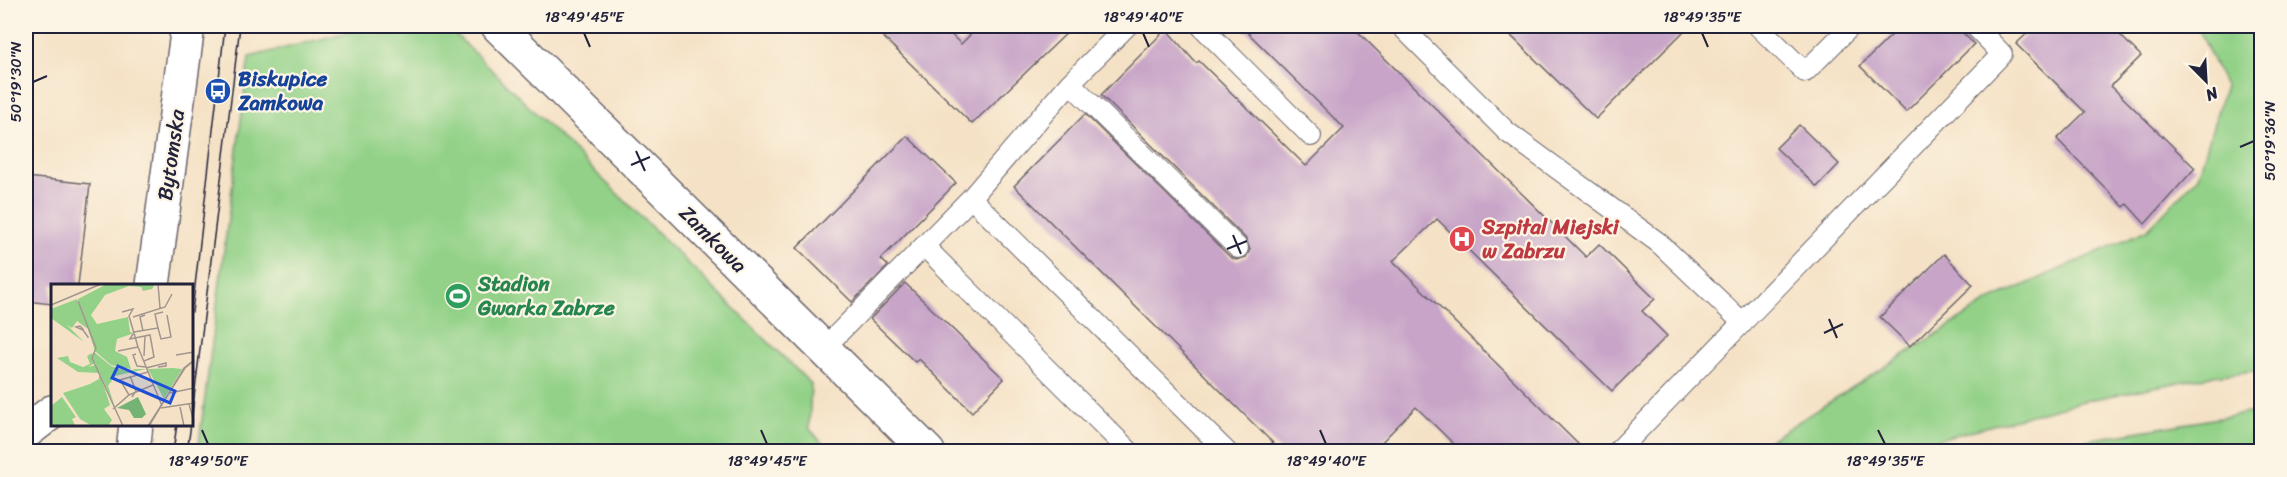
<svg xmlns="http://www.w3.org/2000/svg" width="2287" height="477" font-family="Sriracha,sans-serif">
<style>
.green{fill:#92d187;stroke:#5a7a61;stroke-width:1.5}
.building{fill:#c7a4c8}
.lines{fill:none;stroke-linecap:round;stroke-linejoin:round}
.lane-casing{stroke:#6c656c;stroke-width:22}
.street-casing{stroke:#6c656c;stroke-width:36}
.secondary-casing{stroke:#6c656c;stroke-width:36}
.lane{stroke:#fff;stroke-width:20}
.street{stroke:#fff;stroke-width:33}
.secondary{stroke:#fff;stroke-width:33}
.tram{stroke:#22223b;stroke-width:1.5}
.ticks{fill:none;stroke:#22223b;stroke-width:2}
.labels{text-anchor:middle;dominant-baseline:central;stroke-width:4.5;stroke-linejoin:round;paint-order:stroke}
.transit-label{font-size:21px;font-weight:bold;fill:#164399;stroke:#fcf5e5;text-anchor:start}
.street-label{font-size:21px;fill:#22223b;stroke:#fcf5e5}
.health-label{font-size:21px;font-weight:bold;fill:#be3a42;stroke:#fcf5e5;text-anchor:start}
.leisure-label{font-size:21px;font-weight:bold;fill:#27864d;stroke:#fcf5e5;text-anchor:start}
.inset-road{fill:none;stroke:#a1958e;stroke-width:1.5}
.view{fill:#1d4ed8;fill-opacity:0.15;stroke:#1d4ed8;stroke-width:3}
.inset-edge{fill:none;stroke:#22223b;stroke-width:3}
.neatline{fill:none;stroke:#22223b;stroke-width:2}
.ticks-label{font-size:15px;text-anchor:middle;fill:#22223b}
</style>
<rect width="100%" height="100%" fill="#fcf5e5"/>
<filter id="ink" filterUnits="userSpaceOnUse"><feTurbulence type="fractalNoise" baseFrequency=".0167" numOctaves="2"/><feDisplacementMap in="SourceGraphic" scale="12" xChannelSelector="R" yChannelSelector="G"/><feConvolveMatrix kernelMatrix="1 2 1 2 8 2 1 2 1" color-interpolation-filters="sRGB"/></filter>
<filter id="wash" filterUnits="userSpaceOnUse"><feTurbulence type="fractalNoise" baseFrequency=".008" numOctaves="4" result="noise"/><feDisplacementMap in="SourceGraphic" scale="24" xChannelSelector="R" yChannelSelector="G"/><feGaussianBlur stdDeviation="1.35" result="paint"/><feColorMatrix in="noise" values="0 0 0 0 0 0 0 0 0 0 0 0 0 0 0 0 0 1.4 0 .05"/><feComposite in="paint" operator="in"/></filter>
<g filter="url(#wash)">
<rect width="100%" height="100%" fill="#f5e2c6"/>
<path class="green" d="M372,26H447L811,384L809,428L829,451H198L249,57Z
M2197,26H2261V370L2205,377L2084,401L1936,440L1902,451H1752L1989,301L2147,230L2198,177L2225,86Z
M2261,411V451H2040L2093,439Z"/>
<g id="blocks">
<path class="building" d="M872,26H942L961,44L979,26H1074L972,124Z
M1241,26H1352L1586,257L1599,244L1655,299L1642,311L1667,336L1612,391L1437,219L1393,261L1586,452H1462L1416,407L1372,452H1282L1014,186L1085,114L1230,257L1236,260L1246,257L1250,250L1246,239L1101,95L1166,29L1196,63L1199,61L1306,166L1344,128Z
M1501,26H1689L1596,119Z
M1901,26H1956L1974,44L1906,112L1860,66Z
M2035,26H2111L2141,56L2111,86L2195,168L2145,224L2127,204L2124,207L2057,139L2085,112L2016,44Z
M1799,125L1839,164L1817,187L1776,148Z
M907,136L956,183L881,259L888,266L852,302L797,248Z
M26,177L90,184L78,285H52V304L26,301Z
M1944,254L1973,285L1910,346L1880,317Z
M905,283L1004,379L972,412L919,359L915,362L870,319Z"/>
</g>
</g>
<g filter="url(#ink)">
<use href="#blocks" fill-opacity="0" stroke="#6c656c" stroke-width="1.5"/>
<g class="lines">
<defs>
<path id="lane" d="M1201,26L1311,136
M1401,26L1507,132L1659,243L1743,323
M1758,26L1805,72L1851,26
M1070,83L1238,248
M971,198L1227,452
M924,246L1130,452
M824,348L971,198L1070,83L1127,26
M1617,452L2002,54L1975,26"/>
<path id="street" d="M498,26L928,452
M26,432L52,412"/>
<path id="secondary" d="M153,285L188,26
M133,452L136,424"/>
</defs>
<use href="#lane" class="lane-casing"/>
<use href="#street" class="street-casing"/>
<use href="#secondary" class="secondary-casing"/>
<use href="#lane" class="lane"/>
<use href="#street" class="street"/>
<use href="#secondary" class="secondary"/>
<path class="tram" d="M192,312L225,26
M192,414L240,26
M173,452L177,424
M187,452L191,424"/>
</g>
</g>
<path class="ticks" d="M584,33L590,47M1143,33L1149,47M1702,33L1708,47M33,82L47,76M2240,147L2254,141M636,151L645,171M631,165L650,157M1233,235L1241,254M1227,249L1247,241M1829,319L1837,338M1824,333L1843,324M202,430L208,444M761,430L767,444M1320,430L1326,444M1878,430L1885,444"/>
<defs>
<symbol id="bus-disc" viewBox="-11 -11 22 22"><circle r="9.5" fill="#1a4fb4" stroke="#fcf5e5"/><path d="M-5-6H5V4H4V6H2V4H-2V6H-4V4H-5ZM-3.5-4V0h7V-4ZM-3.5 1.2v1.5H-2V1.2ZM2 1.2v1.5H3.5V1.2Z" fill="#fff"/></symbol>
<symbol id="hospital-disc" viewBox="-11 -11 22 22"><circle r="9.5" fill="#e0444e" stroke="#fcf5e5"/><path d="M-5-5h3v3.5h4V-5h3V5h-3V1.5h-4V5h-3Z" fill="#fff"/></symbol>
<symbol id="stadium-disc" viewBox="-11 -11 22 22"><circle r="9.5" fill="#2e9e5b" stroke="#fcf5e5"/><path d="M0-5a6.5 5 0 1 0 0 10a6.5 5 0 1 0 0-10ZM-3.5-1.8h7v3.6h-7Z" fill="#fff"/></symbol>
</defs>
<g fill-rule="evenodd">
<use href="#bus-disc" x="203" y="76" width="30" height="30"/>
<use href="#hospital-disc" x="1447" y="224" width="30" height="30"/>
<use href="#stadium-disc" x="443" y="281" width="30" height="30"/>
</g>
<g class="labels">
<g class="transit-label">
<text x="238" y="79">Biskupice<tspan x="238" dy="24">Zamkowa</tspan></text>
</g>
<g class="street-label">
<text transform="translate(171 155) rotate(-82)">Bytomska</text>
<text transform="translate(713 239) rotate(45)">Zamkowa</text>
</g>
<g class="health-label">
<text x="1482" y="227">Szpital Miejski<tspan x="1482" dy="24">w Zabrzu</tspan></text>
</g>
<g class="leisure-label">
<text x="478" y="284">Stadion<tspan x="478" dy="24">Gwarka Zabrze</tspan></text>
</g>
</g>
<g transform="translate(51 284)">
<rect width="142" height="142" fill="#f5e2c6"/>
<path d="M56,0H104L101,5L92,7L90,3L78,2L54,11L40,31L46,40L77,33L79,48L83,49L66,55L64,67L76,73L80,85H95L64,92L57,102L64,123L42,74L43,68L60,82L75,87L85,86L60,81L44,67L27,15ZM26,15L37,45L26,37L21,44L16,41L33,58L0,34V25ZM41,69L44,79L37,83L45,81L48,87L59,121L53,125L61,136L57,142H41L29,135L12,109L39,100L48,95V89L27,88L6,74L17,72L19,78L32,83L39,80L36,72ZM97,85L122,84L131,85L113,115ZM11,113L25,133L21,135L24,141L1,142L0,122Z" fill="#92d187"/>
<path d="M87,113L95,130L91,134H83L78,126L66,124Z" fill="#75b374"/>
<path class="inset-road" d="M107,0L109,24M27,17L45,64L41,74L72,142M0,21L50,0M71,28L82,25L78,32L87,63L111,122M82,33L114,23L121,10M107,44L110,55L120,53L116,31M32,46L25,43L29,42L32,45V46L37,53V54M92,47L89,33L94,31M83,48L107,44L104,30L112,28M82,50L79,55L99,51L103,73L93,77M67,67L87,63M85,70L82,71L86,82L95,83M125,71L143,68M93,72L94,52M95,84L115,79V82L107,83M79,92L85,107L81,113M119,109L143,104M78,111L69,96L97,88M138,120L143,138M129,123L133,142M110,124L143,119M62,125L78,111L102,101M97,142L134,84L143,77M98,142L133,84L143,76"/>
<path class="view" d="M67,82L124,107L119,119L61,94Z"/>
<rect width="142" height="142" class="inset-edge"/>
</g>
<rect width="2287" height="477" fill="none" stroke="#fcf5e5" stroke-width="66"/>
<g transform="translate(2206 81) rotate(156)" stroke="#fcf5e5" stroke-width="4.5" paint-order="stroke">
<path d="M0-4.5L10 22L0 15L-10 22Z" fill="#22223b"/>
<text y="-9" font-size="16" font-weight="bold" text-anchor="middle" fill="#22223b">N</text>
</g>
<rect x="33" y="33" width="2221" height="411" class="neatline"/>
<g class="ticks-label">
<text x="584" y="22">18°49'45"E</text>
<text x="1143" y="22">18°49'40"E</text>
<text x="1702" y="22">18°49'35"E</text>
<text transform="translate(16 82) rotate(-90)" y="5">50°19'30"N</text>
<text transform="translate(2270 141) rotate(-90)" y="5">50°19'36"N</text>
<text x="208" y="466">18°49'50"E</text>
<text x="767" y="466">18°49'45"E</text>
<text x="1326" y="466">18°49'40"E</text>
<text x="1885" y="466">18°49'35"E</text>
</g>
</svg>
